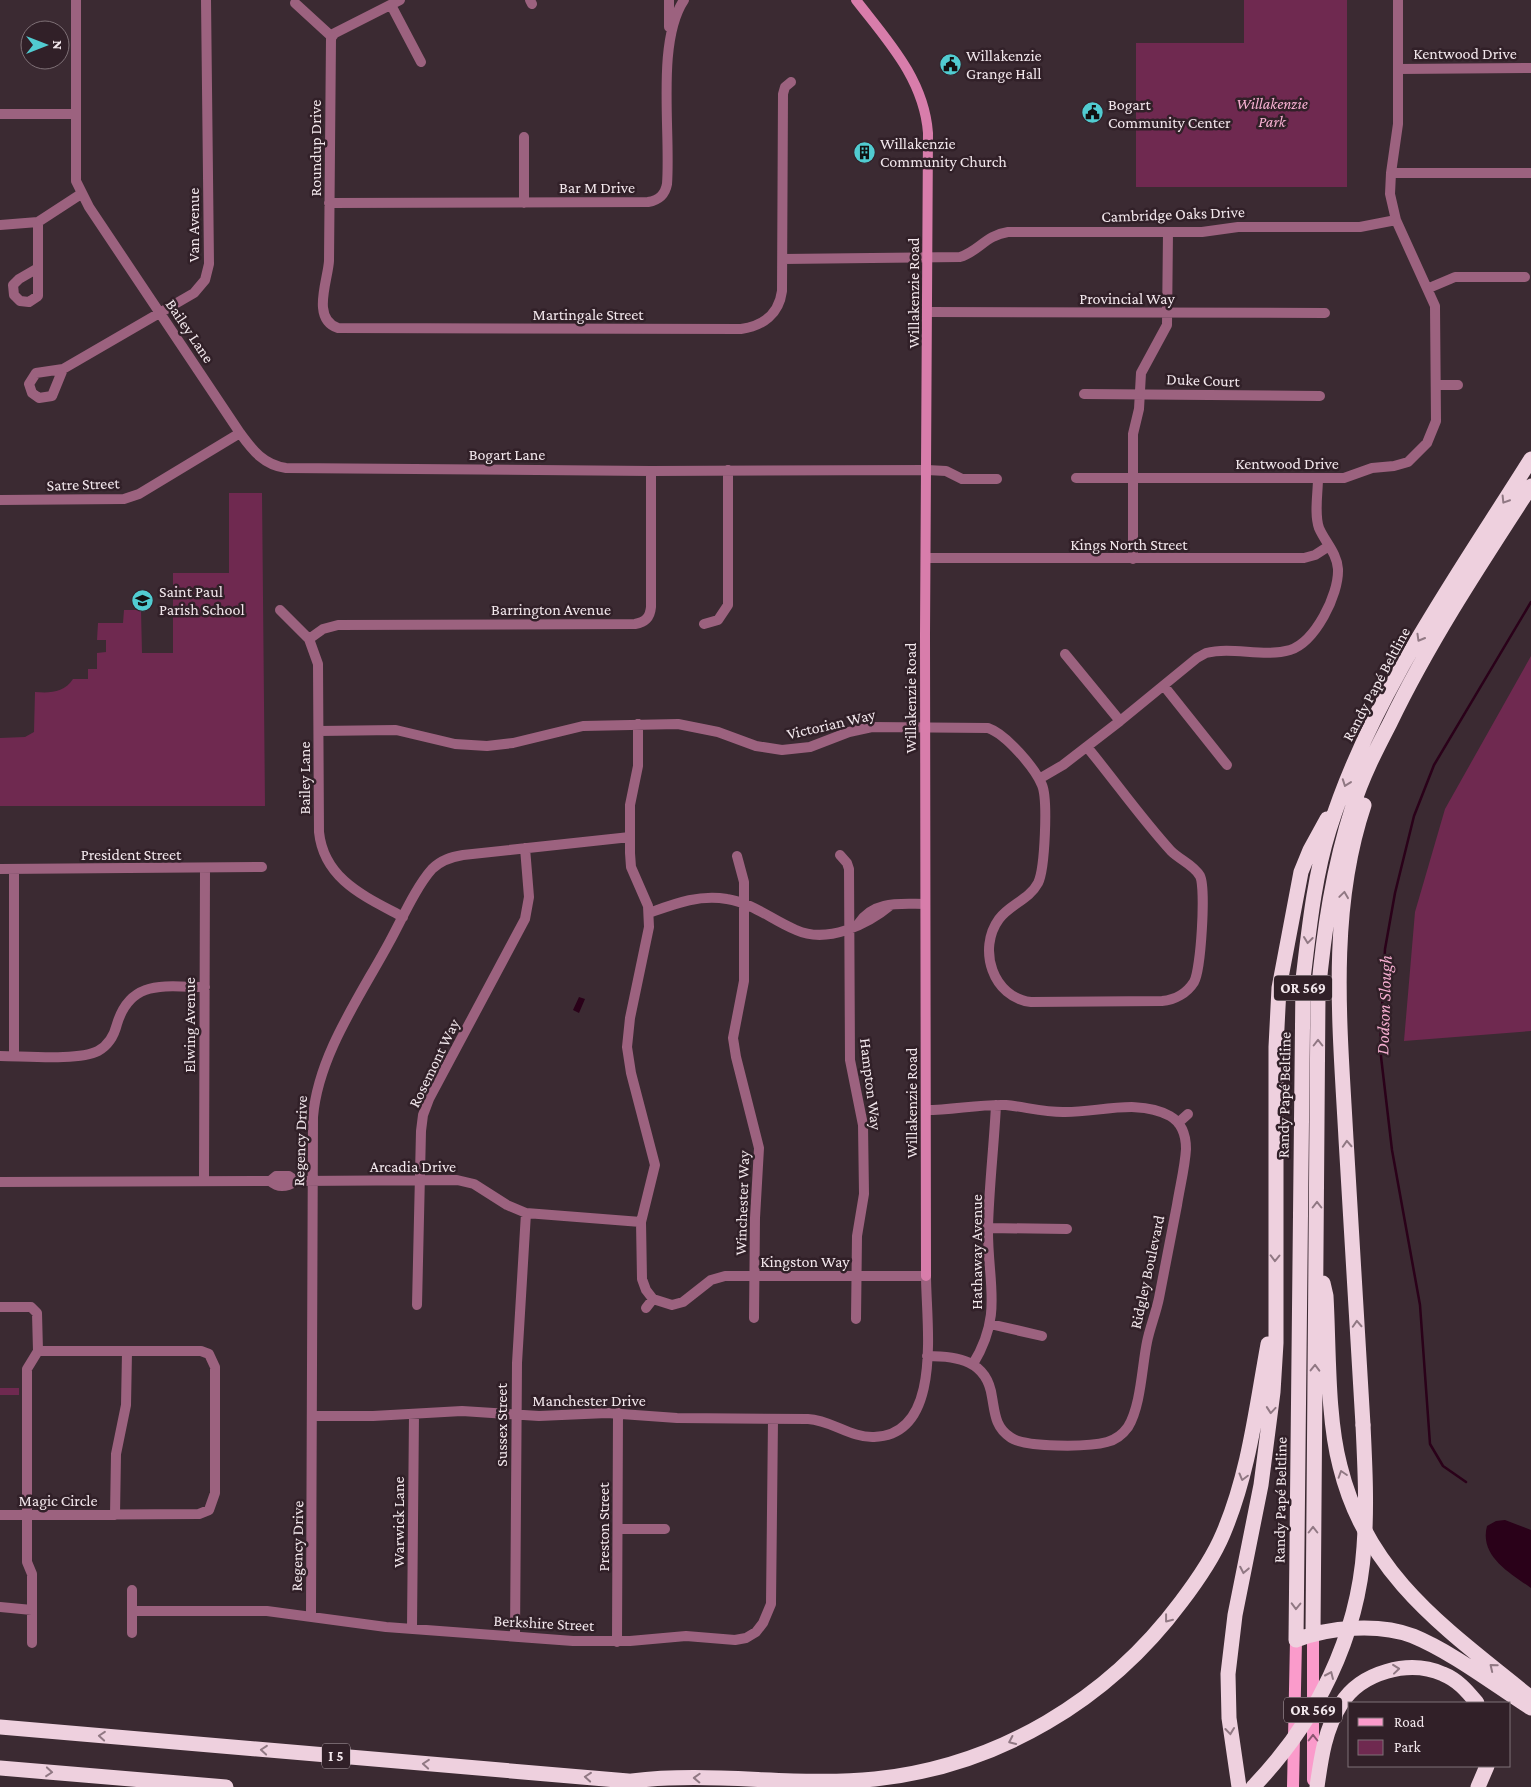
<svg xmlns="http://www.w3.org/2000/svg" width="1531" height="1787" font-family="'Crimson Pro',serif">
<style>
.green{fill:#6f2950}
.water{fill:#2a0119}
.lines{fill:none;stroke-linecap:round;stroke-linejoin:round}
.stream{stroke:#2a0119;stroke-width:2.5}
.street{stroke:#9c627f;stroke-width:10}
.secondary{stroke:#d87dab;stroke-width:10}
.primary{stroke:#fa9bcb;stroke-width:12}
.highway{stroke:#eed0de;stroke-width:15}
.highway-bridge{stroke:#eed0de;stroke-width:15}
.oneway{stroke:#907883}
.oneway2{stroke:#8b5771}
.labels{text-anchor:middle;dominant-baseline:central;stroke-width:5;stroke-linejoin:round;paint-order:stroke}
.shield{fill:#312028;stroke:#b8abb1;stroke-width:1}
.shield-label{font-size:15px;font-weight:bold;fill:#f2e7ec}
.street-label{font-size:16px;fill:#f2e7ec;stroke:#312028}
.poi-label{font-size:16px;fill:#f2e7ec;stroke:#312028;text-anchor:start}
.park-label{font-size:16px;font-style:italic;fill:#f7b0d2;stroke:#312028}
.water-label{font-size:18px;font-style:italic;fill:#f5aed0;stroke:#312028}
</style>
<rect width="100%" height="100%" fill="#3b2a32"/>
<path class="green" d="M1244,0H1347V187H1136V43H1244Z
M229,493H262L265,806H0V738L25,737L34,732L35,692C50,693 64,693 73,679H88V669H97V653L106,652V640H97L98,623H123L124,610H141L142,653H173V573H229Z
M1531,656V1031L1404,1041L1415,912L1445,809Z
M0,1388H19V1395H0Z"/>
<path class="water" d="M579,997L585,999L579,1013L573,1010Z
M1505,1520L1531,1530V1588C1510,1573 1479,1556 1487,1526L1496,1521Z"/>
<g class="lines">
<path class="stream" d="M1466,1482L1443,1466L1430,1444L1420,1305L1392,1150L1380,1048L1385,949L1395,893L1414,816L1434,765L1531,602"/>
<path class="street" d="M76,0V181L89,207L240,433C253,451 264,465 286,468L651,471L927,470L946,471L962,479H997
M400,0L335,33L331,38L329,261C328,280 311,319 338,328L741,329C763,326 779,314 782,291L783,94L785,87L791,82
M530,0L532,4
M295,3L331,36
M391,5L421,62
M669,27V0
M1398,69L1531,68
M0,114H75
M524,137V203
M1391,173H1531
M329,203L648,202C659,200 665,195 667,184C671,132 656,42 684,0
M0,225L38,222
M783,259L960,257C978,252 986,235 1008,232H1202L1238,227H1360L1396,220
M38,268V222L81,194
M38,268V296L29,302L20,301L14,295L13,285L19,279Z
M1429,288L1455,277H1525
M928,312L1325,313
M63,369L194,293L205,280L209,264L206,0
M63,369L52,396L39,398L32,393L29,384L36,373Z
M1436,385H1458
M1084,394L1320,396
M1076,478H1344L1372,468L1394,466L1408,462L1427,443L1436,421L1435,306L1396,220L1390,194L1391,173L1398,124V0
M0,500L124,499L139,494L240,433
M926,558H1304L1315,555L1329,546
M1133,559V434L1139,409L1141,373L1167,325L1168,232
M280,610L309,639L318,664L319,832C324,880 366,897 403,917
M704,624L718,620L728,605V470
M309,639L323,629L338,625L635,624C645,622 650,618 651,607V471
M1164,686L1227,765
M1120,721L1197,658L1206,653C1233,646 1263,658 1290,650C1315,642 1339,595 1338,569C1337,553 1325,542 1319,528C1314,514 1318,493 1318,478
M319,731L396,730L455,744L487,746L513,743L583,726L678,724L718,732L756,746L782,750L810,747L849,732L872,727L988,728C1006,734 1035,768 1042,785C1048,799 1045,869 1038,883C1029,900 1010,904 999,919C977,949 993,998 1031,1002L1162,1001C1175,1000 1187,993 1194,982C1201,970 1206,888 1200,876C1194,865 1180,860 1171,851C1141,818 1115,781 1087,747
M1039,779L1063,765L1120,721L1065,654
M840,855L847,863L849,869L850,1060L863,1125L864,1194L857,1236L856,1319
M737,856L744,882V981L733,1038L736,1057L759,1148L755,1218L754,1318
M0,869L262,867
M14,869V1056
M649,913C674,904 699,894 727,899C753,903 772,920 796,930C827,944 867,925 891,905
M859,923C874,900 901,904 925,904
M0,1056C24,1056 79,1061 98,1051C109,1045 114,1036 117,1024C131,978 166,987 205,987
M926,1110C953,1110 979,1104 1006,1105C1025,1107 1044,1112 1063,1112C1097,1113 1138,1098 1170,1116C1182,1123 1186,1135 1186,1149C1185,1167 1180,1186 1177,1205C1171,1236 1165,1267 1159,1298C1156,1313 1150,1327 1147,1342C1142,1366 1141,1406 1128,1427C1123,1434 1115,1440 1107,1442C1089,1447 1024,1448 1010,1437C995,1427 995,1413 992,1397C987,1360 957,1356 927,1356
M1178,1123L1188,1114
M204,1181L205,869
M270,1181L276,1176H289L296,1181
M0,1182L270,1181C278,1188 287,1187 296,1181L457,1180L474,1184L507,1205L526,1213L641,1222
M988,1228L1067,1229
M417,1305L421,1131L423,1115L429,1099L525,919L529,897L525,848
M0,1307H31L37,1313L38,1351
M646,1308L653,1299
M990,1324L1042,1336
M973,1364C1004,1314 987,1281 988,1227C989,1187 994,1146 996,1105
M313,1416H373L462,1411L539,1416L607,1413L677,1418L808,1419C831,1420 851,1438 874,1437C944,1435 926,1323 926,1276H725L711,1280L683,1302L672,1305L653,1299L646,1290L642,1279L641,1222L655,1165L631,1073L627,1047L630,1018L649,927L648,906L631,867L630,853V805L638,766V724
M0,1515H28L199,1514L209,1510L215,1493V1367L209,1354L201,1351H38L27,1369V1562L32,1574V1610L0,1607
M115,1515L116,1454L126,1405L127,1352
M618,1529H665
M132,1590V1611H267L386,1627L573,1641H630L686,1636L735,1640L746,1638L756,1632L763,1623L771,1604L773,1419
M311,1615L313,1117C318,1055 361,995 390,941C402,919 416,887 432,869C441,860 451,857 463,855L630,837
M412,1629L414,1414
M132,1633V1611
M515,1637L517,1363L526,1213
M617,1642L618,1413
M32,1643V1610"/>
<path class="secondary" d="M856,0C887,40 924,79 928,133L925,635L926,1276"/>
<path class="primary" d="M1313,1633V1780
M1293,1787L1296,1640"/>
<path class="highway" d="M1531,459C1457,577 1371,696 1329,830C1314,878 1309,930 1303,979L1296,1640C1329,1627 1379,1623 1413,1636C1452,1652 1495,1685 1531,1708
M1323,1283L1326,1296C1329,1349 1327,1417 1340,1466C1367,1577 1448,1630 1531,1698
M1363,1425C1357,1330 1352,1234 1346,1139C1340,1028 1328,912 1364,805
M1313,1633L1318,995C1324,930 1333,868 1353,806C1362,777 1376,750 1390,723C1430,640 1481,563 1531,486
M0,1727L640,1782
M0,1768L226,1787
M632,1781C712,1771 794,1787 875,1779C998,1766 1108,1700 1181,1602C1197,1581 1213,1558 1223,1534C1249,1473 1256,1409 1268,1344
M1239,1787L1229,1718L1228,1674L1235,1615L1261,1485L1273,1392L1276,1343V1047L1279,988L1301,872L1310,850L1327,819
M1317,1787C1321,1758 1325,1729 1341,1704C1361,1672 1409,1659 1443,1674C1458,1680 1467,1691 1477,1703
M1478,1787L1487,1766"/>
<path class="highway-bridge" d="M1253,1787C1316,1722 1358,1637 1364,1547C1367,1506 1365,1466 1363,1425"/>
</g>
<defs><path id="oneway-chevron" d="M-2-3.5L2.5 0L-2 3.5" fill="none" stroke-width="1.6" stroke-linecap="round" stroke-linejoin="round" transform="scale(1.25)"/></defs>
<g class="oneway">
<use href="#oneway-chevron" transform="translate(1505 500) rotate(122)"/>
<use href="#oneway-chevron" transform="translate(1420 638) rotate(120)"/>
<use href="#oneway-chevron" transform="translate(1346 783) rotate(110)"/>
<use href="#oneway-chevron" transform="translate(1344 895) rotate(-82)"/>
<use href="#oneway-chevron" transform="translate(1308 940) rotate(97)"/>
<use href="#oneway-chevron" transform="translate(1318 1043) rotate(-90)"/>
<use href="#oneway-chevron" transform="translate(1347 1144) rotate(-93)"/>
<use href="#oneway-chevron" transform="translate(1317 1205) rotate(-90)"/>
<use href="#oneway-chevron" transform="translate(1275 1258) rotate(91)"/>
<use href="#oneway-chevron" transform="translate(1357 1324) rotate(-93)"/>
<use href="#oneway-chevron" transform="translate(1315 1368) rotate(-89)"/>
<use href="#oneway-chevron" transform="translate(1271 1410) rotate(95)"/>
<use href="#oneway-chevron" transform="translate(1342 1474) rotate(-108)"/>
<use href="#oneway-chevron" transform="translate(1243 1477) rotate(105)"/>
<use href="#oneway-chevron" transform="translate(1313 1530) rotate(-90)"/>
<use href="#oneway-chevron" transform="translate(1244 1570) rotate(101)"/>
<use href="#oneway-chevron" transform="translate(1296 1606) rotate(91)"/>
<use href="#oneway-chevron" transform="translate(1168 1619) rotate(128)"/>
<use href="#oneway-chevron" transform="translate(1493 1667) rotate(-141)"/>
<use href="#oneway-chevron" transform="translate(1396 1669) rotate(-6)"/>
<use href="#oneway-chevron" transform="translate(1330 1675) rotate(-66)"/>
<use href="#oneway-chevron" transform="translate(1230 1731) rotate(84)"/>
<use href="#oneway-chevron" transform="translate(102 1736) rotate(-175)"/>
<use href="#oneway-chevron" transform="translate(1012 1741) rotate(155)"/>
<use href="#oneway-chevron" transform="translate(264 1750) rotate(-175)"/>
<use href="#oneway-chevron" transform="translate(426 1764) rotate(-175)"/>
<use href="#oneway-chevron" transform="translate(49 1772) rotate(5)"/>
<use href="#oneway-chevron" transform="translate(588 1777) rotate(-175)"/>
<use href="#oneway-chevron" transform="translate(697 1778) rotate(-178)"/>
</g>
<use class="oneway2" href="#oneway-chevron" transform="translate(1313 1738) rotate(-90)"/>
<defs>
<symbol id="civic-disc" viewBox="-11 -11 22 22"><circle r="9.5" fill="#51ccd1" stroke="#312028"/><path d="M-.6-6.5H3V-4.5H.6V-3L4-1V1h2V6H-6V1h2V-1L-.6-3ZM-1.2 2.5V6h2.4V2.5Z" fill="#111"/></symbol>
<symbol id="building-disc" viewBox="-11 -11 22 22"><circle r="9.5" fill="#51ccd1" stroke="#312028"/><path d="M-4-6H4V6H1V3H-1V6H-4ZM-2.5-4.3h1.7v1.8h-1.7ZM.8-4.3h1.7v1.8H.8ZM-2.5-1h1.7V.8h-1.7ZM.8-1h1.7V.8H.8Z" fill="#111"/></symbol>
<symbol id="school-disc" viewBox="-11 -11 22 22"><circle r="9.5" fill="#51ccd1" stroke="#312028"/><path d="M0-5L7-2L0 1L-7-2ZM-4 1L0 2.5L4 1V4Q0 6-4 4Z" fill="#111"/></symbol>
</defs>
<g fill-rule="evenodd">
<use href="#civic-disc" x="938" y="52" width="25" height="25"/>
<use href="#civic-disc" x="1080" y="100" width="25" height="25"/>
<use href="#building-disc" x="852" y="140" width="25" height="25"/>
<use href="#school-disc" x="130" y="588" width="25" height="25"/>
</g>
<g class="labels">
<g class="shield">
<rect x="1274" y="975.5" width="58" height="25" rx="4"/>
<rect x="1284" y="1697.5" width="58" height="25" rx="4"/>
<rect x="322" y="1743.5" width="28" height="25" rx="4"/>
</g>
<g class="shield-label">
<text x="1303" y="988">OR 569</text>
<text x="1313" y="1710">OR 569</text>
<text x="336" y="1756">I 5</text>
</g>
<g class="street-label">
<text x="1465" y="53">Kentwood Drive</text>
<text transform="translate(315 148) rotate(-90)">Roundup Drive</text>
<text x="597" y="187">Bar M Drive</text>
<text transform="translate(1173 214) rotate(-2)">Cambridge Oaks Drive</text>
<text transform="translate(193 225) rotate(-90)">Van Avenue</text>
<text transform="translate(913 293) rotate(-90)">Willakenzie Road</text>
<text x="1127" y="298">Provincial Way</text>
<text x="588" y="314">Martingale Street</text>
<text transform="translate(190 331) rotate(56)">Bailey Lane</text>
<text transform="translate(1203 380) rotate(2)">Duke Court</text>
<text x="507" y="454">Bogart Lane</text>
<text x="1287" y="463">Kentwood Drive</text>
<text transform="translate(83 484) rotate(-2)">Satre Street</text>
<text x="1129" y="544">Kings North Street</text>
<text x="551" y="609">Barrington Avenue</text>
<text transform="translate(1376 684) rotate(-62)">Randy Papé Beltline</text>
<text transform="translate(910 698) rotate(-90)">Willakenzie Road</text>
<text transform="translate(831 724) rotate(-13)">Victorian Way</text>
<text transform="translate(304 778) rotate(-90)">Bailey Lane</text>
<text x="131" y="854">President Street</text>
<text transform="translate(189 1025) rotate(-90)">Elwing Avenue</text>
<text transform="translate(434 1063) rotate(-64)">Rosemont Way</text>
<text transform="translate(871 1084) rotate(83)">Hampton Way</text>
<text transform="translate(1284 1095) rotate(-89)">Randy Papé Beltline</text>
<text transform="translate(911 1103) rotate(-90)">Willakenzie Road</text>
<text transform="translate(300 1141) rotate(-88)">Regency Drive</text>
<text x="413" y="1166">Arcadia Drive</text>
<text transform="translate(742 1203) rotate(-88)">Winchester Way</text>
<text transform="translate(976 1252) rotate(-90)">Hathaway Avenue</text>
<text x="805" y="1261">Kingston Way</text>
<text transform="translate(1147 1272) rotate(-78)">Ridgley Boulevard</text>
<text x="589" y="1400">Manchester Drive</text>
<text transform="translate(501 1425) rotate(-90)">Sussex Street</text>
<text x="58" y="1500">Magic Circle</text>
<text transform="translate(1280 1500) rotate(-89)">Randy Papé Beltline</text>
<text transform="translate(398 1522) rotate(-90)">Warwick Lane</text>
<text transform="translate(603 1527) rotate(-90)">Preston Street</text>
<text transform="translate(297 1546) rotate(-89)">Regency Drive</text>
<text transform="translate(544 1623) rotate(3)">Berkshire Street</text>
</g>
<g class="poi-label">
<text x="966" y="55">Willakenzie<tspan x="966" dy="18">Grange Hall</tspan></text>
<text x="1108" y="104">Bogart<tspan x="1108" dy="18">Community Center</tspan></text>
<text x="880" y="143">Willakenzie<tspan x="880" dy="18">Community Church</tspan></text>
<text x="159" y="591">Saint Paul<tspan x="159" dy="18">Parish School</tspan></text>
</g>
<g class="park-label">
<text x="1272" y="103">Willakenzie<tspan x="1272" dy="18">Park</tspan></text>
</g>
<g class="water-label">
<text transform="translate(1384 1005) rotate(-88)">Dodson Slough</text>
</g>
</g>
<rect x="1348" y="1702" width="162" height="65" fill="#312028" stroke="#7e7076"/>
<rect x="1358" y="1718" width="25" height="8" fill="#fa9bcb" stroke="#7e7076"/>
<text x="1394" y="1727" font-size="15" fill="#f2e7ec">Road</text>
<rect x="1358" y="1740" width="25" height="15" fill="#6f2950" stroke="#7e7076"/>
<text x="1394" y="1752" font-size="15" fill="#f2e7ec">Park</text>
<g transform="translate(45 45) rotate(90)"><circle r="24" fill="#312028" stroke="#7e7076"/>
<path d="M0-4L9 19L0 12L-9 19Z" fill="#51ccd1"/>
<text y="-8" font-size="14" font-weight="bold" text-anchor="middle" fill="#f2e7ec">N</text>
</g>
</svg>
